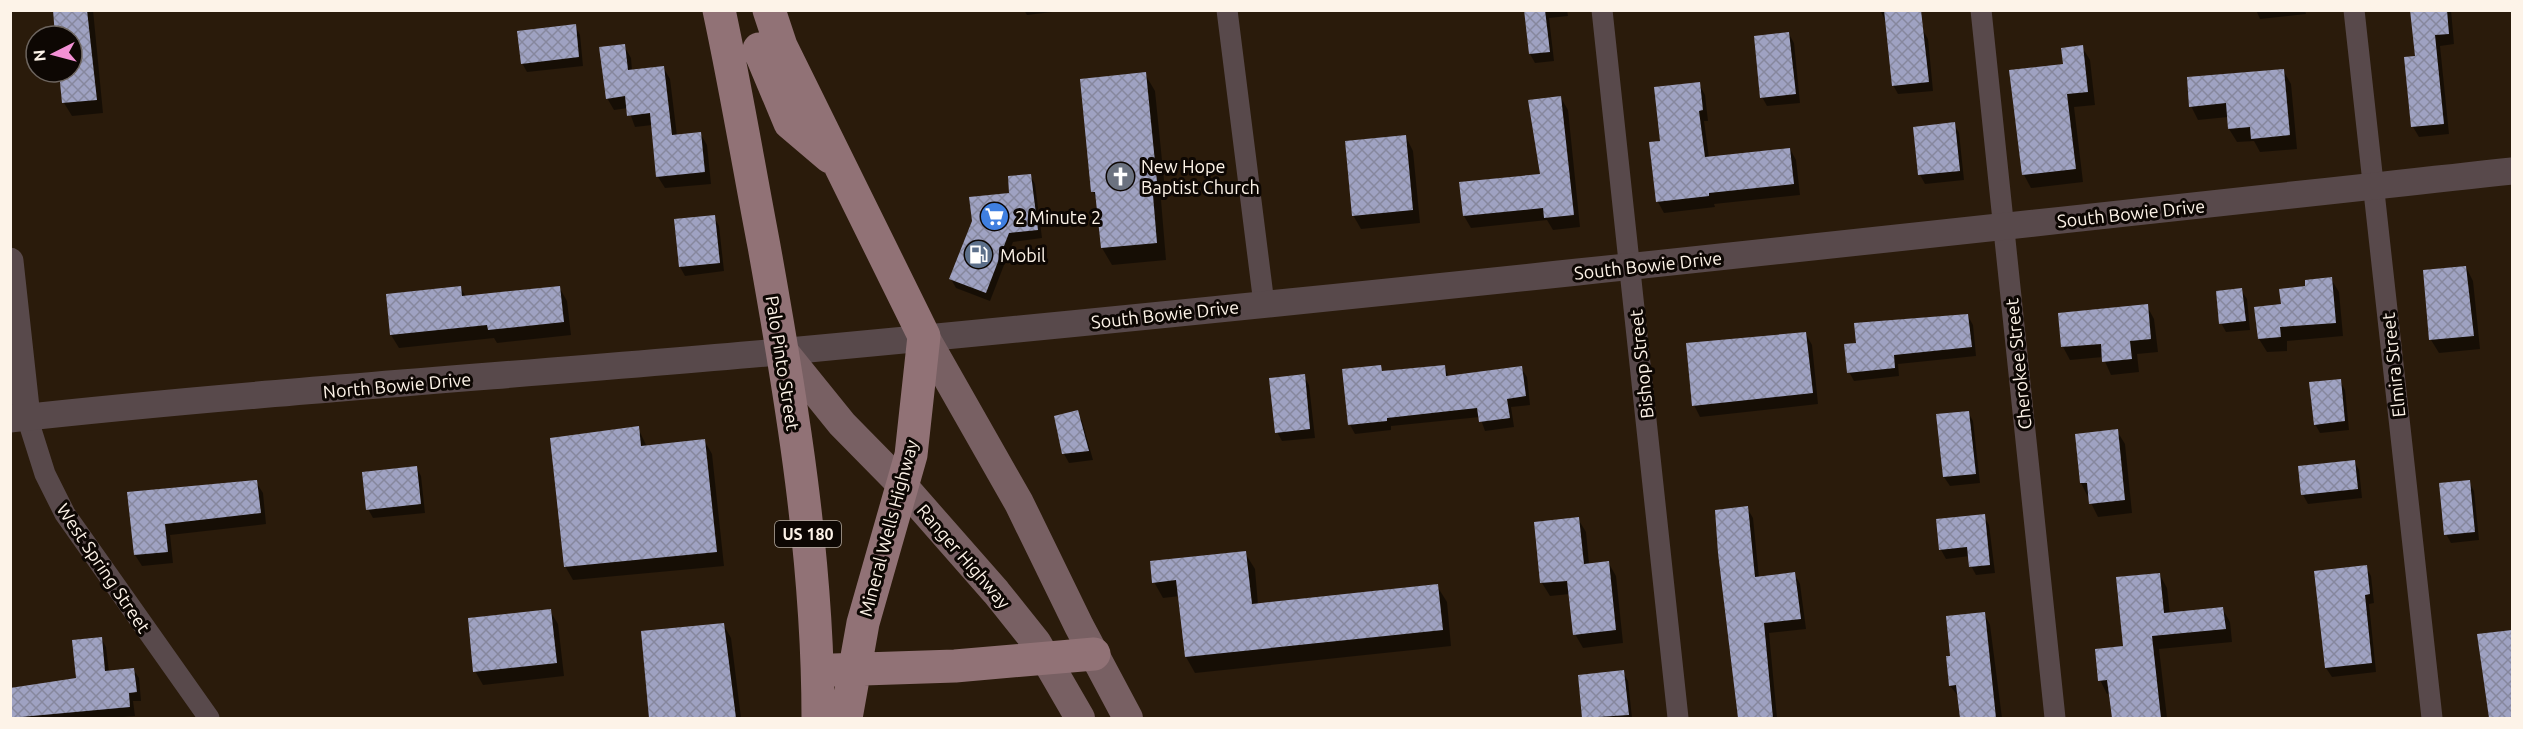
<svg xmlns="http://www.w3.org/2000/svg" width="2523" height="729" font-family="Ubuntu,sans-serif">
<style>
.shadow{fill:#0007}
.building{fill:url(#building-cross-hatch)}
.lines{fill:none;stroke-linecap:round;stroke-linejoin:round}
.minor{stroke:#58494b;stroke-width:21}
.tertiary{stroke:#58494b;stroke-width:27}
.secondary{stroke:#786063;stroke-width:30}
.primary{stroke:#917276;stroke-width:33}
.labels{text-anchor:middle;dominant-baseline:central;stroke-width:6;stroke-linejoin:round;paint-order:stroke}
.shield{fill:#0d0703;stroke:#b5aca3;stroke-width:1.5}
.shield-label{font-size:16px;font-weight:bold;fill:#fdf3e8}
.poi-label{font-size:18px;fill:#fdf3e8;stroke:#0d0703;text-anchor:start}
.street-label{font-size:18px;fill:#fdf3e8;stroke:#0d0703}
</style>
<defs>
<pattern id="building-cross-hatch" width="8" height="8" patternUnits="userSpaceOnUse" patternTransform="scale(1.5)"><rect width="8" height="8" fill="#9fa2c2"/><path d="M0 0l8 8M0 8l8-8" fill="none" stroke="#86879d"/></pattern>
</defs>
<rect width="100%" height="100%" fill="#2a1b0b"/>
<path class="shadow" d="M54,10H93L103,113L72,116L64,103L61,72H72V36H57Z
M1024,10H1069L1027,15Z
M1524,10H1567L1568,16L1549,18L1554,61L1535,63L1530,54Z
M1880,10H1920L1922,29L1928,39L1933,91L1898,94L1893,85L1886,22Z
M2256,10H2305L2306,14L2260,19Z
M2411,10H2451L2454,44L2440,46L2449,134L2419,137L2413,127L2416,58Z
M575,26L580,35L583,66L527,72L522,63Z
M1789,34L1794,43L1800,103L1767,106L1762,97Z
M624,46L631,58L632,71L663,67L670,79L677,136L700,133L707,145L711,184L665,188L658,177L652,125L635,127L628,108L614,110L607,98Z
M2082,47L2090,60L2095,105L2074,107L2083,182L2031,188L2024,175L2065,65Z
M2283,70L2291,84L2297,149L2260,152L2254,141L2237,142L2229,129L2228,117L2198,120L2191,106Z
M1145,74L1155,91L1166,200H1161L1166,260L1112,265L1102,248L1098,201L1093,192Z
M1699,84L1705,95L1708,121H1704L1709,158L1790,149L1796,160L1800,195L1714,204L1715,207L1664,213L1658,202L1651,143L1661,142Z
M1561,98L1568,110L1580,227L1553,230L1547,220L1471,228L1464,216L1541,175Z
M1954,124L1959,133L1964,180L1925,184L1920,175L1915,128Z
M1406,137L1413,151L1420,223L1361,229L1353,215Z
M1030,175L1035,184L1042,238L1013,242L990,301L956,288L951,279L1011,194Z
M714,217L719,226L724,271L685,276L680,267Z
M2466,267L2473,281L2480,349L2439,353L2431,340Z
M2331,279L2339,292L2343,336L2287,341V351L2267,352L2259,339L2256,308L2282,306L2307,288Z
M460,287L466,297L559,287L567,301L571,335L497,343L494,338L399,348L391,335L387,295Z
M2241,290L2247,299L2250,330L2226,332L2221,323Z
M2147,306L2154,319L2158,352L2137,354L2139,372L2111,375L2103,357L2070,360L2063,347L2060,314Z
M1968,316L1973,325L1976,356L1898,364L1899,376L1854,381L1849,372Z
M1806,334L1812,345L1818,404L1700,417L1694,405Z
M1444,366L1449,377L1521,368L1527,377L1530,405L1511,407L1514,427L1485,431L1480,417L1391,426V430L1355,434L1350,425L1380,367L1384,373Z
M1304,376L1309,385L1315,438L1282,441L1277,432Z
M2340,381L2345,390L2349,430L2320,433L2315,424Z
M1077,412L1082,421L1093,460L1069,463L1064,454Z
M1968,412L1973,421L1980,483L1950,486L1944,477L1938,416Z
M638,428L647,447L704,440L712,454L724,566L573,580L565,566Z
M2117,431L2125,444L2132,513L2098,517L2081,483Z
M2354,461L2359,470L2362,498L2308,504L2303,495Z
M416,467L421,476L425,513L373,518L368,509Z
M256,482L263,493L266,524L170,535L173,563L142,566L135,555L129,493Z
M2469,482L2474,491L2479,540L2451,543L2446,534Z
M1747,508L1753,518L1759,578L1794,573L1800,584L1806,629L1769,633L1777,718H1739L1716,511Z
M1984,516L1989,525L1995,573L1976,575L1971,566L1970,556L1946,559L1941,550Z
M1578,519L1586,532L1589,564L1608,562L1616,576L1623,643L1583,648L1575,634L1570,594L1550,596L1542,583L1536,523Z
M1245,553L1255,569L1258,605L1437,586L1447,602L1451,646L1195,673L1186,657L1180,596L1163,598L1154,582Z
M2366,567L2371,576L2374,603L2369,604L2376,672L2332,677L2326,668Z
M2160,575L2167,588L2170,614L2222,608L2230,622L2232,642L2159,649L2167,718H2113L2110,693L2107,694L2100,680L2125,647Z
M550,611L558,624L564,676L483,685L475,671Z
M1984,613L1990,625L2002,718H1961L1959,697L1950,686L1952,657Z
M723,624L731,638L741,718H651L643,633Z
M2512,632V718H2490L2478,636Z
M101,638L106,647L109,672L133,669L139,678L141,701H133L135,716L111,718H10V689L77,679Z
M1623,672L1628,681L1632,718H1584L1579,676Z"/>
<path class="building" d="M53,10H87L97,100L62,103L59,72H72V36H55Z
M1524,10H1545L1550,52L1529,54Z
M1884,10H1921L1929,82L1892,86Z
M2410,10H2447L2449,34L2435,35L2444,124L2411,127L2404,57L2415,56Z
M576,24L579,57L521,64L517,31Z
M1789,32L1796,94L1760,98L1754,36Z
M625,44L628,70L664,66L672,135L701,132L705,172L656,177L650,113L627,116L625,96L606,99L599,47Z
M2083,45L2088,92L2067,94L2076,169L2022,175L2009,70L2063,64L2061,48Z
M2284,69L2290,135L2251,139L2250,127L2228,129L2226,103L2189,107L2187,77Z
M1146,72L1157,182L1152,183L1157,243L1101,248L1095,192H1091L1080,79Z
M1700,82L1703,110L1699,111L1705,157L1790,148L1794,184L1709,193V196L1656,202L1649,142L1660,141L1654,87Z
M1561,96L1574,215L1544,218L1543,208L1463,216L1459,182L1540,174L1528,100Z
M1955,122L1960,171L1918,175L1913,127Z
M1406,135L1413,210L1352,216L1345,141Z
M1031,174L1038,230L1009,233L986,293L949,279L972,221L969,197L1009,193L1008,176Z
M715,215L720,263L679,267L674,219Z
M2466,266L2474,336L2429,340L2423,270Z
M2332,277L2336,323L2280,327L2281,337L2258,339L2254,307L2281,304L2279,289L2305,286V280Z
M461,286L462,296L560,286L564,322L488,330L487,325L390,335L386,294Z
M2242,288L2246,321L2219,324L2216,291Z
M2148,304L2151,339L2130,341L2132,359L2102,362L2101,344L2061,347L2058,313Z
M1968,314L1972,347L1894,355L1895,368L1847,373L1844,344L1856,343L1854,323Z
M1806,332L1813,393L1692,406L1686,343Z
M1381,365L1382,371L1445,365L1446,376L1522,366L1526,396L1507,399L1510,418L1479,422L1477,408L1387,418V421L1348,425L1342,369Z
M1305,374L1310,429L1275,433L1269,378Z
M2341,379L2345,421L2314,425L2309,382Z
M1078,410L1089,451L1062,454L1054,416Z
M1969,411L1976,474L1943,477L1936,414Z
M639,426L641,446L705,439L717,552L564,567L550,438Z
M2118,429L2125,500L2089,504L2087,483H2080L2075,434Z
M2355,460L2358,489L2301,495L2298,466Z
M417,466L421,504L366,510L362,472Z
M257,480L261,513L165,524L168,552L134,555L127,492Z
M2470,480L2475,532L2444,535L2439,483Z
M1748,506L1755,577L1795,572L1801,619L1764,623L1773,718H1738L1718,553L1715,510Z
M1985,514L1990,565L1969,567L1967,547L1939,550L1936,519Z
M1579,517L1584,564L1609,561L1616,630L1573,635L1567,581L1540,583L1534,522Z
M1246,551L1252,604L1438,584L1443,630L1185,657L1176,580L1152,583L1150,561Z
M2367,565L2370,594L2365,595L2372,663L2325,668L2314,571Z
M2160,573L2164,613L2223,607L2226,629L2152,636L2161,718H2112L2107,680L2098,681L2095,649L2123,646L2116,577Z
M551,609L557,663L473,672L468,618Z
M1985,612L1996,718H1960L1956,685L1949,686L1946,656H1950L1946,616Z
M724,623L736,718H649L641,631Z
M2512,630V718H2489L2477,634Z
M102,637L105,671L134,668L137,692L129,693L130,707L10,718V688L76,678L72,640Z
M1624,670L1629,715L1582,718L1578,675Z"/>
<g class="lines">
<path class="minor" d="M1227,10L1264,304
M1602,10L1678,718
M1981,10L2055,718
M2354,10L2432,718
M27,417L45,474L65,514L209,718"/>
<path class="tertiary" d="M10,261L27,417
M10,419C266,391 523,375 778,352C1357,298 1935,234 2512,171"/>
<path class="secondary" d="M924,336L1019,503L1079,626L1128,718
M783,351L842,424L902,485L996,592L1036,642L1080,718"/>
<path class="primary" d="M719,10C736,89 749,168 764,246C792,402 818,560 818,718
M769,10L781,46L924,336L911,455L863,623L846,718
M759,49L790,123L830,157
M833,670L955,666L1094,654"/>
</g>
<defs>
<symbol id="church-disc" viewBox="-11 -11 22 22"><circle r="9.5" fill="#6b7280" stroke="#0d0703"/><path d="M-1.2-6h2.4v3.5h3.3v2.4h-3.3V6h-2.4V-.1h-3.3v-2.4h3.3Z" fill="#fff"/></symbol>
<symbol id="supermarket-disc" viewBox="-11 -11 22 22"><circle r="9.5" fill="#3f7fe0" stroke="#0d0703"/><path d="M-6-5.5h2.5l.6 2H6L4.5 2H-2.5L-4.4-4H-6ZM-1.5 3.2a1.3 1.3 0 1 0 .1 0ZM3 3.2a1.3 1.3 0 1 0 .1 0Z" fill="#fff"/></symbol>
<symbol id="fuel-disc" viewBox="-11 -11 22 22"><circle r="9.5" fill="#5c6f8a" stroke="#0d0703"/><path d="M-5.5-6h7V0h2V4h1.3V-2.5L3-4.5l.8-.8L6-3V5H2.5V1h-1V6h-7ZM-4.2-4.7v3.2H.2V-4.7Z" fill="#fff"/></symbol>
</defs>
<g fill-rule="evenodd">
<use href="#church-disc" x="1104" y="160" width="33" height="33"/>
<use href="#supermarket-disc" x="978" y="200" width="33" height="33"/>
<use href="#fuel-disc" x="962" y="238" width="33" height="33"/>
</g>
<g class="labels">
<rect class="shield" x="775" y="521" width="66" height="26" rx="4.5"/>
<g class="shield-label">
<text x="808" y="534">US 180</text>
</g>
<g class="poi-label">
<text x="1141" y="166">New Hope<tspan x="1141" dy="21">Baptist Church</tspan></text>
<text x="1015" y="217">2 Minute 2</text>
<text x="1000" y="255">Mobil</text>
</g>
<g class="street-label">
<text transform="translate(2131 213) rotate(-6)">South Bowie Drive</text>
<text transform="translate(1648 265) rotate(-6)">South Bowie Drive</text>
<text transform="translate(1165 314) rotate(-6)">South Bowie Drive</text>
<text transform="translate(783 363) rotate(81)">Palo Pinto Street</text>
<text transform="translate(1641 364) rotate(-96)">Bishop Street</text>
<text transform="translate(2018 364) rotate(-96)">Cherokee Street</text>
<text transform="translate(2393 365) rotate(-96)">Elmira Street</text>
<text transform="translate(397 385) rotate(-5)">North Bowie Drive</text>
<text transform="translate(888 528) rotate(-75)">Mineral Wells Highway</text>
<text transform="translate(964 556) rotate(49)">Ranger Highway</text>
<text transform="translate(104 568) rotate(56)">West Spring Street</text>
</g>
</g>
<rect width="2523" height="729" fill="none" stroke="#fdf3e8" stroke-width="24"/>
<g transform="translate(54 54) rotate(264)"><circle r="28" fill="#0d0703" stroke="#6d655f" stroke-width="1.5"/>
<path d="M0-4.5L10 22L0 15L-10 22Z" fill="#f391d5"/>
<text y="-9" font-size="16" font-weight="bold" text-anchor="middle" fill="#fdf3e8">N</text>
</g>
</svg>
